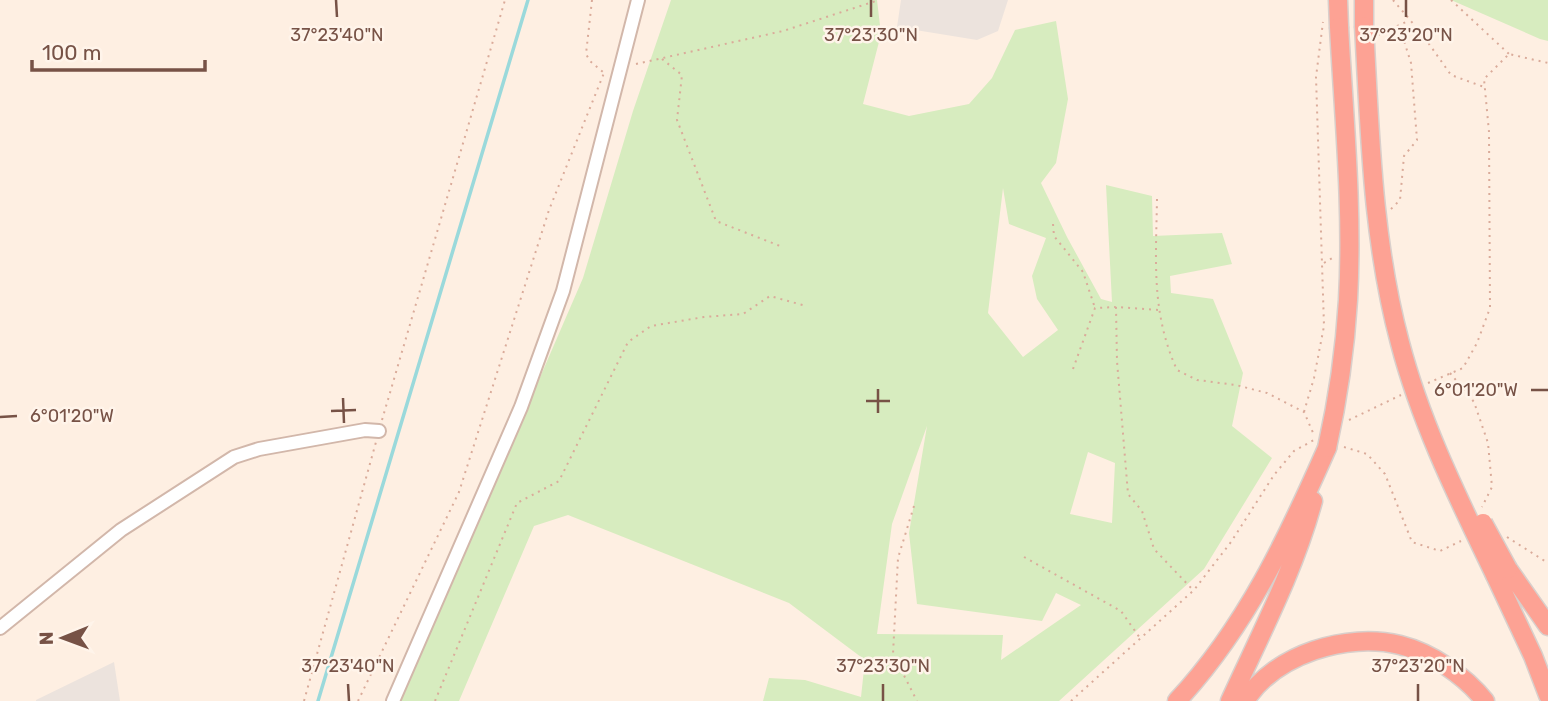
<svg xmlns="http://www.w3.org/2000/svg" width="1548" height="701" font-family="Rubik,sans-serif">
<style>
.industrial{fill:#ece3dd}
.green{fill:#d7ecbf;fill-rule:evenodd}
.lines{fill:none;stroke-linecap:round;stroke-linejoin:round}
.stream{stroke:#9ad9db;stroke-width:3.5}
.minor-casing{stroke:#d2b7aa;stroke-width:16}
.highway-casing{stroke:#d9cfcb;stroke-width:21}
.path{stroke:#daab9a;stroke-width:2;stroke-dasharray:2 5;stroke-linecap:butt}
.minor{stroke:#fff;stroke-width:12}
.highway{stroke:#fda294;stroke-width:18}
.highway-bridge-casing{stroke:#d9cfcb;stroke-width:21;stroke-linecap:butt}
.highway-bridge{stroke:#fda294;stroke-width:18}
.ticks{fill:none;stroke:#775246;stroke-width:2.5}
.ticks-label{font-size:18px;text-anchor:middle;fill:#775246;stroke:#fff4ea;stroke-width:5;stroke-linejoin:round;paint-order:stroke}
</style>
<rect width="100%" height="100%" fill="#feefe2"/>
<path class="industrial" d="M901,0H1008L998,31L977,40L897,27Z
M114,662L120,701H36V700Z"/>
<path class="green" d="M671,0H877L881,34L863,104L909,116L969,104L992,78L1015,30L1056,21L1068,99L1056,163L1041,183L1067,237L1101,299L1112,302L1106,185L1152,196L1153,236L1222,233L1232,264L1170,276L1171,293L1213,299L1243,373L1232,426L1272,458L1204,569L1059,701H763L769,678L805,680L861,697L865,660L789,603L568,515L534,526L459,701H400L583,278L633,111ZM1003,188L1009,224L1046,238L1032,276L1037,299L1058,330L1023,357L988,313ZM927,426L909,533L917,604L1042,621L1056,593L1081,605L1001,660L1003,635L877,634L892,524ZM1088,452L1115,463L1112,523L1070,514Z
M1451,0H1548V41L1540,39Z"/>
<g class="lines">
<path class="stream" d="M318,701L528,0"/>
<defs>
<path id="minor" d="M0,628L121,530L234,457L259,449L365,430L379,431
M393,701L521,407L563,291L638,0"/>
<path id="highway" d="M1338,0L1339,27
M1364,0V26
M1508,569L1548,626
M1495,575L1533,656L1548,695
M1177,701C1246,627 1287,539 1327,448
M1230,701C1260,635 1294,571 1313,501
M1245,701C1275,654 1347,632 1400,645C1432,653 1465,676 1485,701"/>
</defs>
<use href="#minor" class="minor-casing"/>
<use href="#highway" class="highway-casing"/>
<path class="path" d="M592,0L586,54L590,61L603,72
M1393,0L1422,34L1451,75L1484,87
M1451,0L1509,54
M1378,35L1408,21
M662,59L682,75L677,120L716,221L780,246
M636,64L783,31L879,0
M1157,199C1156,260 1151,313 1177,370L1197,380L1236,385L1267,393L1304,412L1314,435
M1391,209L1400,200L1404,156L1417,140L1411,63L1399,25
M1053,224L1054,236L1083,272L1095,308
M1324,263L1334,257
M1158,310L1116,307L1117,361L1128,494L1142,511L1154,549L1193,590
M1073,369L1095,308L1115,307
M1450,373L1474,402L1488,443L1492,487L1482,507
M1428,383L1463,368L1477,343L1490,308L1489,132L1484,79L1509,54L1548,63
M1304,412L1314,378L1324,326L1316,77L1323,22
M382,420L505,0
M1349,420L1401,395
M1344,447L1367,454L1385,474L1412,542L1440,551L1461,541
M914,506L898,558L893,654L917,701
M1507,537L1548,563
M1024,557L1121,611L1140,638
M304,701L376,442
M358,701L459,492L549,210L604,73
M435,701L517,503L559,481L628,342L651,326L704,317L743,314L770,296L806,306
M1071,701L1194,590L1231,542L1274,475L1294,451L1314,440"/>
<use href="#minor" class="minor"/>
<use href="#highway" class="highway"/>
<defs>
<path id="highway-bridge" d="M1364,26C1370,133 1372,239 1400,343C1421,424 1459,500 1495,575
M1327,448C1338,399 1345,350 1348,300C1353,209 1344,118 1339,27
M1483,523L1508,569"/>
</defs>
<use href="#highway-bridge" class="highway-bridge-casing"/>
<use href="#highway-bridge" class="highway-bridge"/>
</g>
<path class="ticks" d="M336,0L337,17M871,0V17M1406,0V17M878,389V413M1531,390H1548M343,398L344,423M866,401H890M331,411L356,410M0,417L17,416M348,684L349,701M883,684V701M1418,684V701"/>
<g class="ticks-label">
<text x="337" y="41">37°23'40"N</text>
<text x="871" y="41">37°23'30"N</text>
<text x="1406" y="41">37°23'20"N</text>
<text x="1476" y="396">6°01'20"W</text>
<text x="72" y="422">6°01'20"W</text>
<text x="348" y="672">37°23'40"N</text>
<text x="883" y="672">37°23'30"N</text>
<text x="1418" y="672">37°23'20"N</text>
</g>
<g transform="translate(63 638) rotate(269)" stroke="#fff4ea" stroke-width="5" paint-order="stroke">
<path d="M0-5L12 26L0 18L-12 26Z" fill="#775246"/>
<text y="-10" font-size="19" font-weight="bold" text-anchor="middle" fill="#775246">N</text>
</g>
<path d="M32 60v10h173v-10" fill="none" stroke="#775246" stroke-width="3.5"/>
<text x="42" y="60" font-size="21" fill="#775246" stroke="#fff4ea" stroke-width="5" paint-order="stroke">100 m</text>
</svg>
